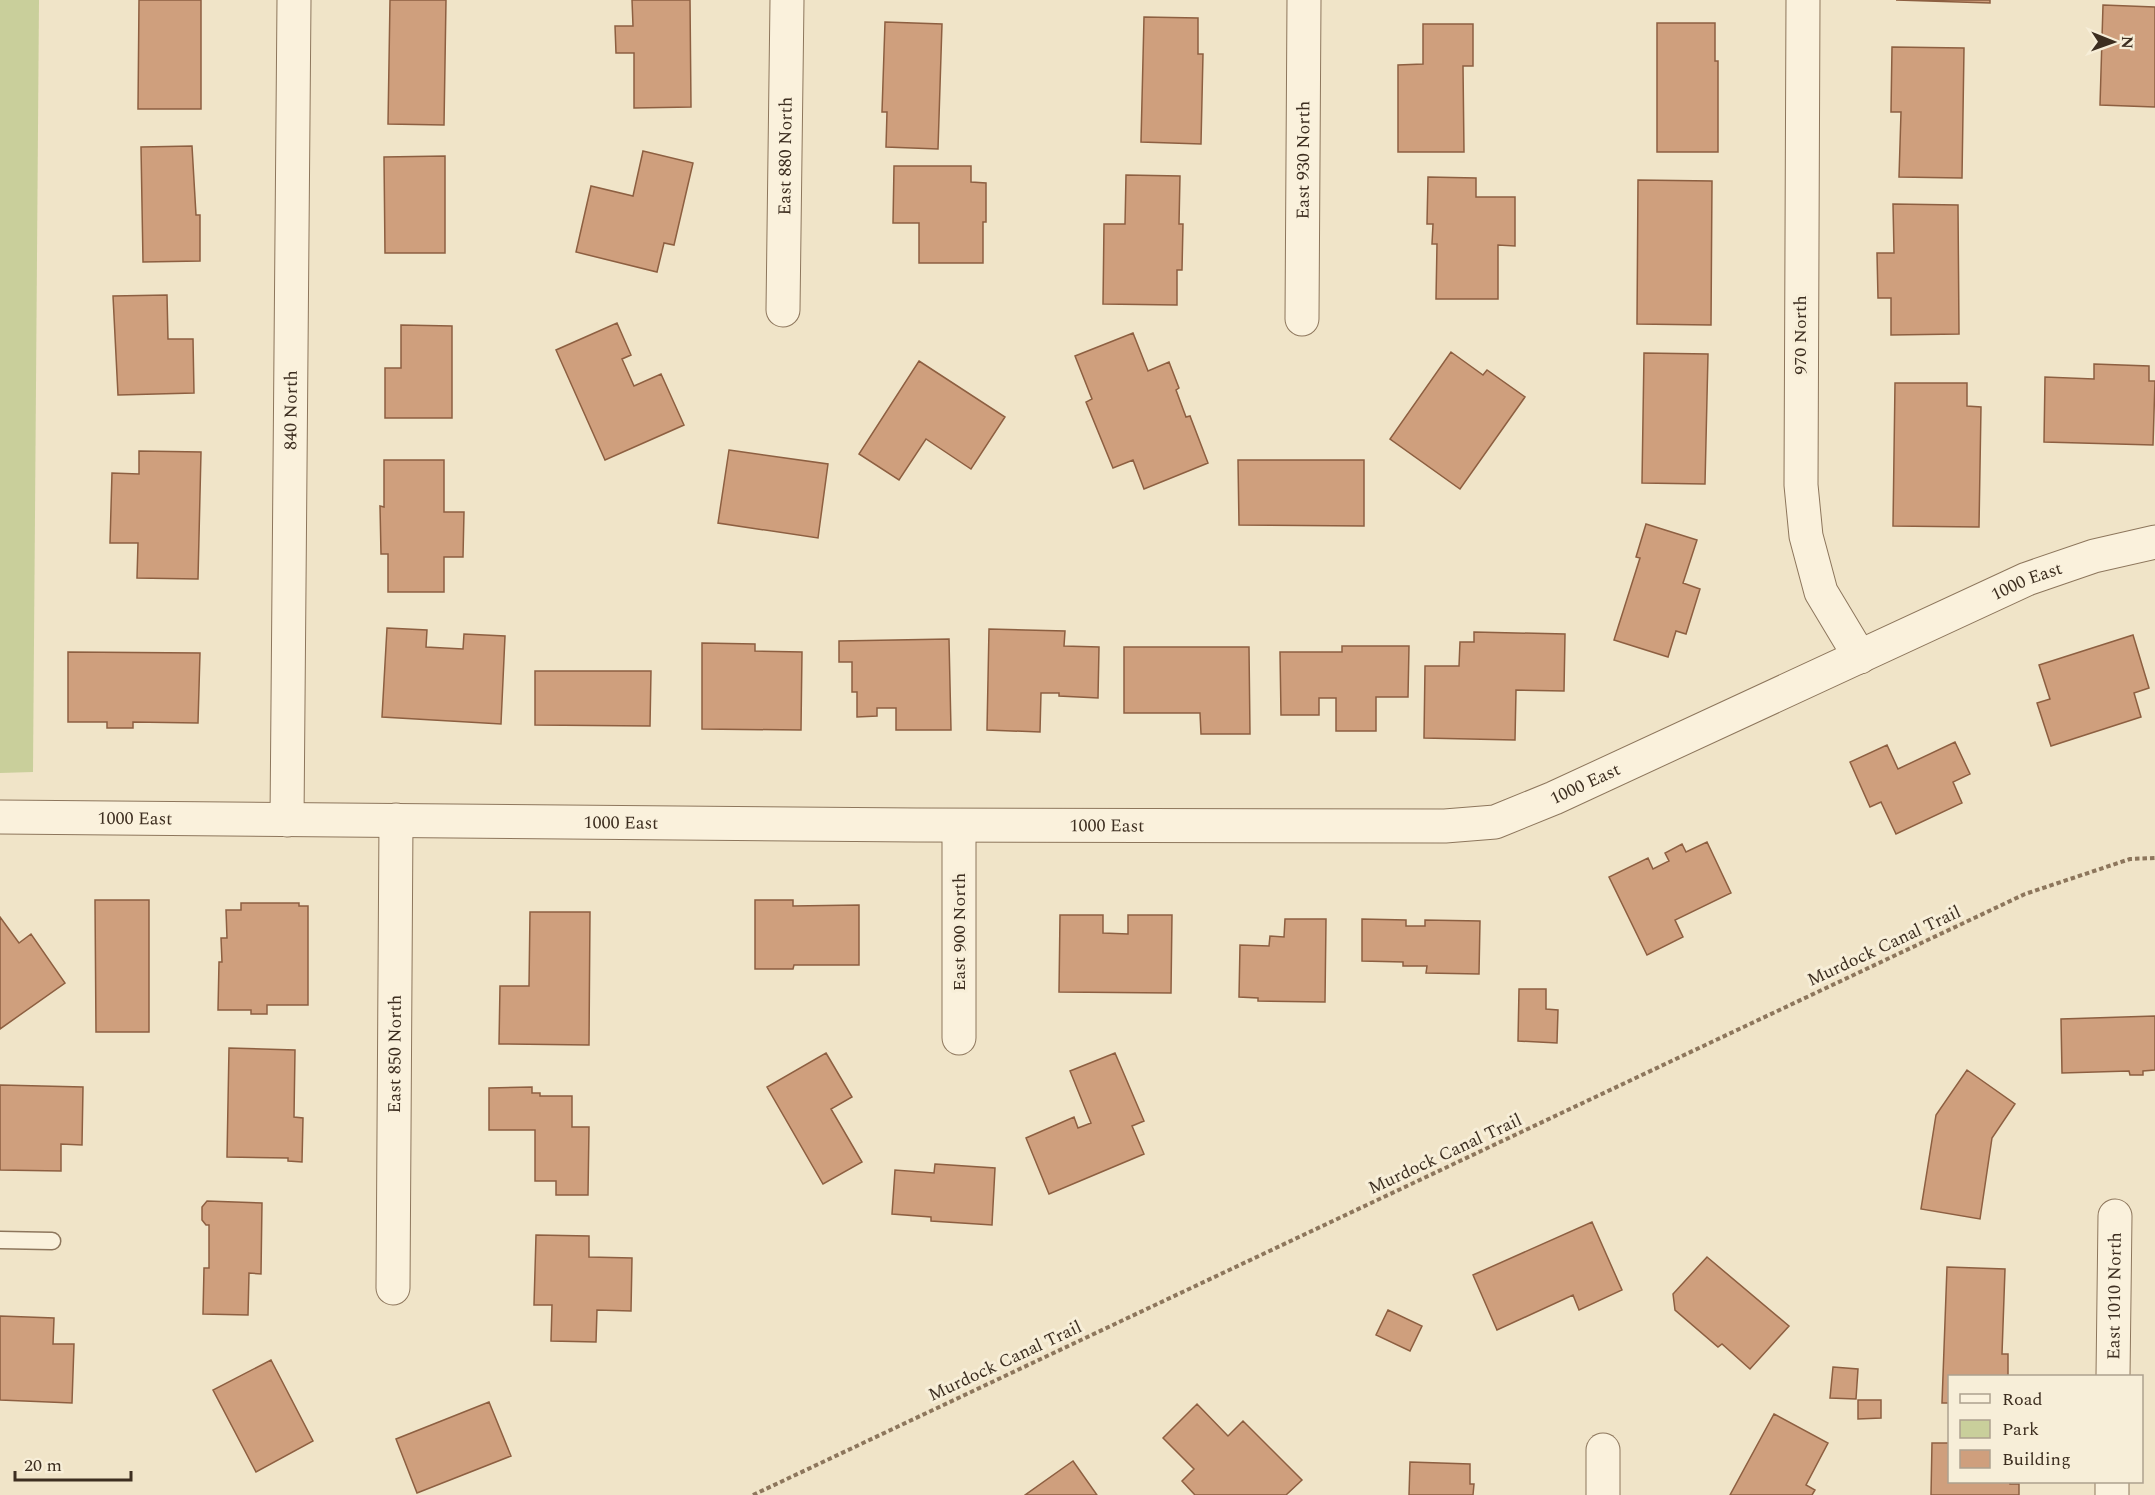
<svg xmlns="http://www.w3.org/2000/svg" width="2155" height="1495" font-family="Spectral,serif">
<style>
.green{fill:#c9cf9b}
.building{fill:#cf9f7d;stroke:#8d5f41;stroke-width:1.5}
.lines{fill:none;stroke-linecap:round;stroke-linejoin:round}
.service-casing{stroke:#8d765c;stroke-width:19}
.minor-casing{stroke:#8d765c;stroke-width:35}
.tertiary-casing{stroke:#8d765c;stroke-width:35}
.path{stroke:#8d765c;stroke-width:4;stroke-dasharray:4.5 3;stroke-linecap:butt}
.service{stroke:#faf1dc;stroke-width:16}
.minor{stroke:#faf1dc;stroke-width:33}
.tertiary{stroke:#faf1dc;stroke-width:33}
.labels{text-anchor:middle;dominant-baseline:central;stroke-width:6;stroke-linejoin:round;paint-order:stroke}
.street-label{font-size:18px;fill:#3d2e20;stroke:#f7eed8}
</style>
<rect width="100%" height="100%" fill="#f0e4c8"/>
<path class="green" d="M0,0H39L33,772L0,773Z"/>
<path class="building" d="M139,0H201V109H138Z
M390,0H446L444,125L388,124Z
M632,0H690L691,107L634,108V53H616L615,26H633Z
M1896,0H1990V3Z
M2103,5L2155,7V107L2100,105Z
M1144,17L1198,18V54H1203L1201,144L1141,142Z
M885,22L942,24L938,149L886,147L887,112H882Z
M1657,23H1715V61H1718V152H1657Z
M1423,24H1473V66H1463L1464,152H1398V65L1423,64Z
M1892,47L1964,48L1962,178L1899,177L1901,112H1891Z
M192,146L196,215H200V261L143,262L141,147Z
M643,151L693,163L674,245L664,243L657,272L576,252L591,186L633,196Z
M445,156V253H385L384,157Z
M894,166H971V182L986,183V222H983V263H919V223H893Z
M1126,175L1180,176L1179,224H1183L1182,270H1177V305L1103,304L1104,224H1125Z
M1428,177L1476,178V197H1515V246L1498,245V299H1436L1437,244H1432L1433,224H1427Z
M1638,180L1712,181L1711,325L1637,324Z
M1893,204L1958,205L1959,334L1891,335V298H1878L1877,253H1894Z
M167,295L168,339H193L194,393L118,395L113,296Z
M617,323L631,355L622,359L634,386L661,374L684,425L605,460L556,350Z
M401,325L452,326V418H385V368H401Z
M1133,333L1148,371L1169,362L1179,388L1176,390L1186,417L1190,416L1208,463L1144,489L1133,460L1113,468L1086,402L1092,399L1075,356Z
M1451,352L1483,375L1487,370L1525,397L1460,489L1390,439Z
M1644,353L1708,354L1705,484L1642,483Z
M919,361L1005,417L971,469L926,439L899,480L859,454Z
M2094,364L2149,366V381H2155L2153,445L2044,442L2045,377L2094,379Z
M1895,383H1967V406L1981,407L1979,527L1893,526Z
M729,450L828,464L818,538L718,523Z
M139,451L201,452L198,579L137,578L138,543H110L112,473L139,474Z
M384,460H444V512H464L463,557H444V592H388V554H381L380,506L384,507Z
M1238,460H1364V526L1239,525Z
M1646,524L1697,540L1683,583L1700,589L1686,634L1676,631L1668,657L1614,640L1640,558L1636,557Z
M387,628L427,630L426,647L463,649L464,634L505,636L501,724L382,717Z
M989,629L1065,631L1064,646L1099,647L1098,698L1059,696V693H1041L1040,732L987,730Z
M1474,632L1565,634L1564,691L1516,690L1515,740L1424,738L1425,666H1459L1460,642H1474Z
M2133,635L2149,688L2134,693L2141,717L2051,746L2037,703L2050,699L2039,665Z
M949,639L951,730H896V708H877V716L857,717V692H852V662H839V641Z
M702,643L755,644V651L802,652L801,730L702,729Z
M1342,646H1409L1408,697H1376V731H1336V698H1319V715H1281L1280,652H1342Z
M1124,647H1249L1250,734H1201L1200,713H1124Z
M68,652L200,653L198,723L133,722V728H107V722H68Z
M535,671H651L650,726L535,725Z
M1955,742L1970,774L1953,782L1962,803L1896,834L1881,802L1870,807L1850,762L1887,745L1898,769Z
M1707,842L1731,893L1675,920L1683,937L1647,955L1609,877L1648,858L1653,869L1669,861L1665,853L1682,844L1686,852Z
M95,900H149V1032H96Z
M755,900H793V906L859,905V965H794L793,969H755Z
M241,903H299V906H308V1005H267V1014H251V1010H218L219,962H222L221,938H227L226,910H241Z
M530,912H590L589,1045L499,1044L500,986H529Z
M1060,915H1103V933L1128,934V915H1172L1171,993L1059,992Z
M0,917L19,943L31,934L65,983L0,1029Z
M1285,919H1326L1325,1002L1258,1001V998L1239,997L1240,945L1269,946L1270,936L1284,937Z
M1362,919L1406,920V926H1425V920L1480,921L1479,974L1426,973L1427,966H1403V962L1362,961Z
M1519,989H1546V1009L1558,1010L1557,1043L1518,1041Z
M2155,1016V1070L2143,1071V1075H2130L2129,1071L2062,1073L2061,1019Z
M229,1048L295,1050L294,1117L303,1118L302,1162L288,1161V1158L227,1157Z
M826,1053L852,1097L831,1109L862,1162L823,1184L767,1087Z
M1115,1053L1144,1121L1132,1126L1144,1154L1049,1194L1026,1138L1074,1117L1078,1128L1091,1123L1070,1071Z
M1967,1070L2015,1104L1992,1138L1980,1219L1921,1209L1936,1115Z
M0,1085L83,1087L82,1145L61,1144V1171L0,1170Z
M532,1087V1093H540V1096H572V1127H589L588,1195H556V1181H535V1130H489V1088Z
M935,1164L995,1168L992,1225L931,1221V1217L892,1214L895,1170L934,1173Z
M207,1201L262,1203L261,1274L249,1273L248,1315L203,1314L204,1268H209V1225H206L202,1220V1207Z
M1592,1222L1622,1290L1579,1310L1573,1295L1497,1330L1473,1275Z
M536,1235L589,1236V1257L632,1258L631,1311L597,1310L596,1342L551,1341L552,1305H534Z
M1707,1257L1789,1326L1750,1369L1722,1344L1718,1347L1675,1310L1673,1294Z
M1947,1267L2005,1269L2002,1354H2008V1376H1950V1403H1942Z
M1388,1310L1422,1326L1410,1351L1376,1335Z
M0,1316L54,1318L53,1344H74L72,1403L0,1400Z
M271,1360L313,1441L256,1472L213,1390Z
M1833,1367L1858,1369L1856,1399L1830,1398Z
M1858,1400H1881V1418L1858,1419Z
M489,1402L511,1456L417,1493L396,1439Z
M1197,1404L1228,1436L1243,1421L1302,1480L1286,1495H1195L1182,1481L1194,1469L1163,1438Z
M1774,1414L1828,1443L1806,1485L1815,1490L1812,1495H1730Z
M1932,1443H1950V1482H2010V1484H2019V1495H1931Z
M1073,1461L1097,1495H1025Z
M1410,1462L1470,1464V1484H1474L1473,1495H1409Z"/>
<g class="lines">
<defs>
<path id="service" d="M0,1240L52,1241"/>
<g id="minor">
<path d="M1803,0L1801,485L1806,536L1821,592L1860,657"/>
<path id="s1" d="M783,310L787,0"/>
<path id="s2" d="M1302,319L1304,0"/>
<path id="s3" d="M287,820L294,0"/>
<path d="M959,826V1038"/>
<path id="s4" d="M393,1288L396,820"/>
<path id="s5" d="M2113,1376L2115,1216"/>
<path d="M1603,1495V1450"/>
<path d="M2112,1495V1482"/>
</g>
<g id="tertiary">
<path id="s6" d="M0,817L916,825L1445,826L1495,822L1554,798L2027,579L2094,556L2155,542"/>
</g>
</defs>
<use href="#service" class="service-casing"/>
<use href="#minor" class="minor-casing"/>
<use href="#tertiary" class="tertiary-casing"/>
<path class="path" d="M753,1495L2025,894L2130,859L2155,858"/>
<use href="#service" class="service"/>
<use href="#minor" class="minor"/>
<use href="#tertiary" class="tertiary"/>
</g>
<g class="labels">
<g class="street-label">
<text stroke="none"><textPath href="#s1" startOffset="154">East 880 North</textPath></text>
<text stroke="none"><textPath href="#s2" startOffset="159">East 930 North</textPath></text>
<text transform="translate(1800 335) rotate(-90)">970 North</text>
<text stroke="none"><textPath href="#s3" startOffset="410">840 North</textPath></text>
<text stroke="none"><textPath href="#s6" startOffset="2079">1000 East</textPath></text>
<text stroke="none"><textPath href="#s6" startOffset="1593">1000 East</textPath></text>
<text stroke="none"><textPath href="#s6" startOffset="135">1000 East</textPath></text>
<text stroke="none"><textPath href="#s6" startOffset="621">1000 East</textPath></text>
<text stroke="none"><textPath href="#s6" startOffset="1107">1000 East</textPath></text>
<text transform="translate(959 932) rotate(-90)">East 900 North</text>
<text transform="translate(1884 946) rotate(-25)">Murdock Canal Trail</text>
<text stroke="none"><textPath href="#s4" startOffset="234">East 850 North</textPath></text>
<text transform="translate(1445 1154) rotate(-25)">Murdock Canal Trail</text>
<text stroke="none"><textPath href="#s5" startOffset="80">East 1010 North</textPath></text>
<text transform="translate(1005 1361) rotate(-25)">Murdock Canal Trail</text>
</g>
</g>
<rect x="1948" y="1375" width="195" height="108" fill="#f7eed8" stroke="#ada18e" stroke-width="1.5"/>
<rect x="1960" y="1394" width="30" height="9" fill="#faf1dc" stroke="#ada18e" stroke-width="1.5"/>
<text x="2002" y="1405" font-size="18" fill="#3d2e20">Road</text>
<rect x="1960" y="1420" width="30" height="18" fill="#c9cf9b" stroke="#ada18e" stroke-width="1.5"/>
<text x="2002" y="1435" font-size="18" fill="#3d2e20">Park</text>
<rect x="1960" y="1450" width="30" height="18" fill="#cf9f7d" stroke="#ada18e" stroke-width="1.5"/>
<text x="2002" y="1465" font-size="18" fill="#3d2e20">Building</text>
<g transform="translate(2113 42) rotate(91)" stroke="#f7eed8" stroke-width="4.5" paint-order="stroke">
<path d="M0-4.5L10 22L0 15L-10 22Z" fill="#3d2e20"/>
<text y="-9" font-size="16" font-weight="bold" text-anchor="middle" fill="#3d2e20">N</text>
</g>
<path d="M15 1471v9h116v-9" fill="none" stroke="#3d2e20" stroke-width="3"/>
<text x="24" y="1471" font-size="18" fill="#3d2e20" stroke="#f7eed8" stroke-width="4.5" paint-order="stroke">20 m</text>
</svg>
